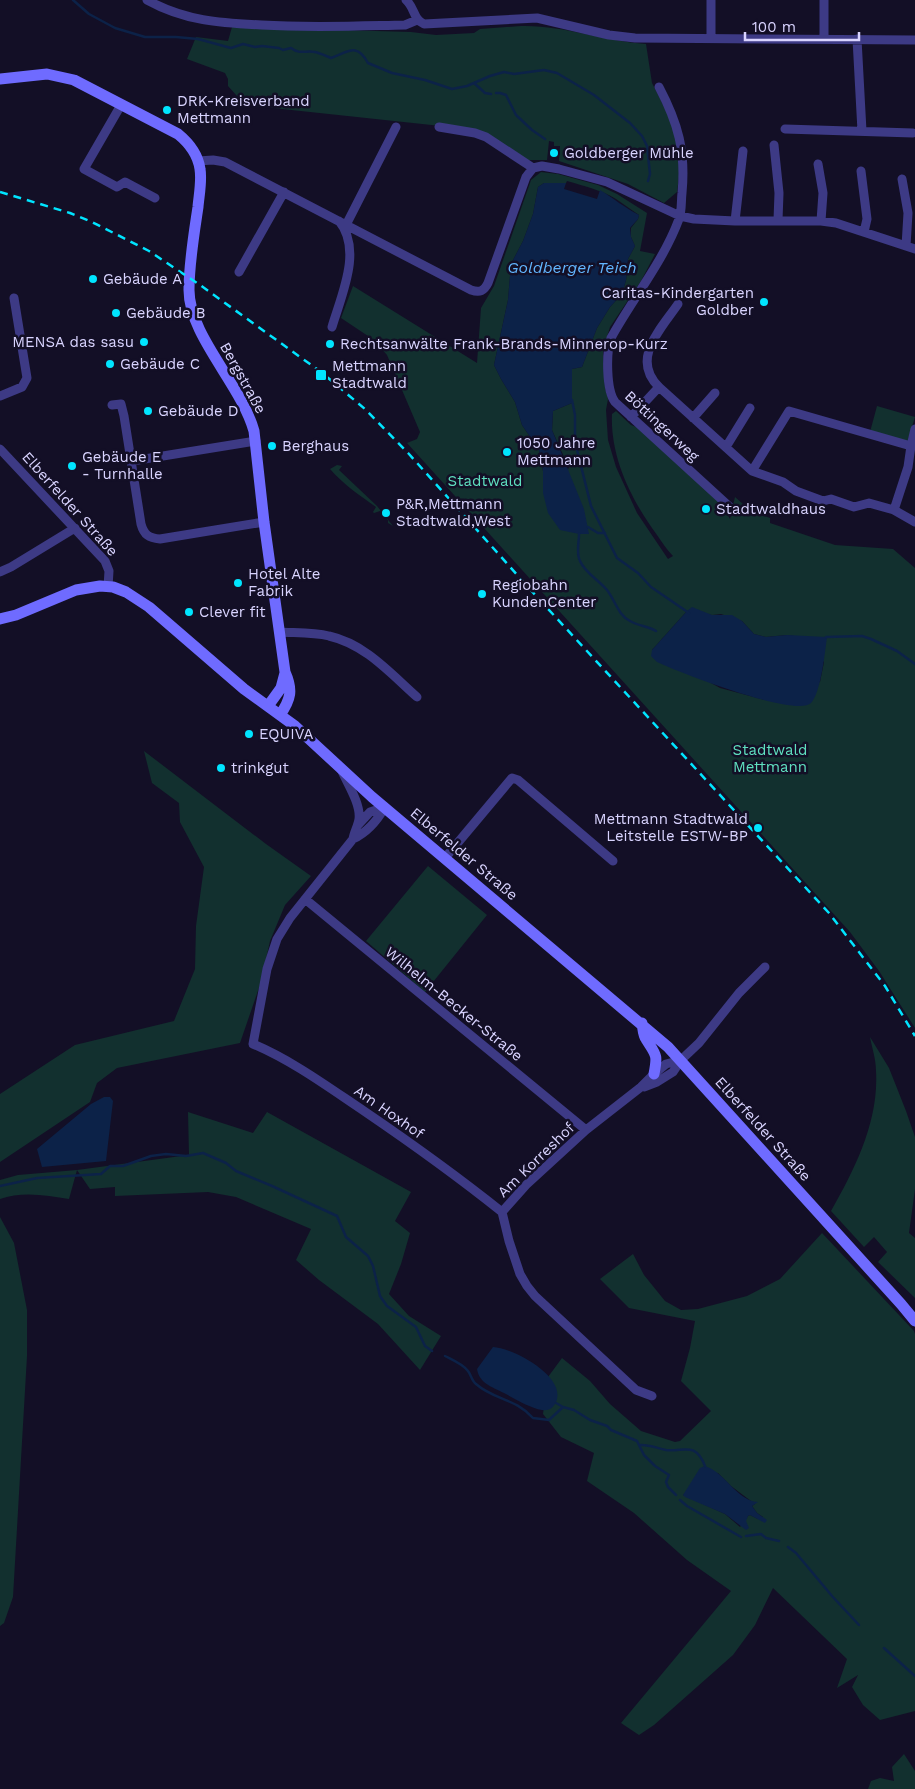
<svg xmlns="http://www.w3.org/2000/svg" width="915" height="1789" font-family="'Work Sans',sans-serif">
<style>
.green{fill:#12302f;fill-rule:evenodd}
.water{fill:#0c2248}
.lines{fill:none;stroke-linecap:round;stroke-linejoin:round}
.stream{stroke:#0c2248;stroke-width:2.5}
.street{stroke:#3d3a85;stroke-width:9}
.secondary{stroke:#6f6bff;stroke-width:11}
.rail{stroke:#00e5ff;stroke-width:2.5;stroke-dasharray:8 6;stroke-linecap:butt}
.poi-dot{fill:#00e5ff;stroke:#130f26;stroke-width:2}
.labels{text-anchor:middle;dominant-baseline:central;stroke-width:5;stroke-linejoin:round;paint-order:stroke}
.poi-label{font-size:15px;fill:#d9d4ff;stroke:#130f26;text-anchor:start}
.street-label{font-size:15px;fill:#d9d4ff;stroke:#130f26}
.park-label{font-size:15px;fill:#5fe0c0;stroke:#130f26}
.water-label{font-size:16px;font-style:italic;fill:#62b6ff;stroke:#130f26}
</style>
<rect width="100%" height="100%" fill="#130f26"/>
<path class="green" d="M521,26C564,25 603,41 646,44L652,83L674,126L680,169L677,192L664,203L628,184L559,161L560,146H554V142L549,141L547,160H527L469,129L245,105L228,86V79L225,73L187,59L196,37L228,41L232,27L411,32L436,35L474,33L480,29Z
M541,172L558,174L598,185L617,194L647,213L640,251L655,254L641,281L610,327L603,350L605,387L608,399L606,410L608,440L616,467L637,513L668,559L673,556C667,550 662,542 657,535C632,501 610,458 612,414L616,411L631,425L639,428L722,505L730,519L735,497L751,511L770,518V523L835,545L893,549L915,568V1028L879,971L850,932L407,443L417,439L420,432L387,355L374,340L341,318L353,286L477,363L481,308L494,286L531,180ZM567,181C584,186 601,190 616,199C624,204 631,210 639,215L638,219L631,228V237L635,246L628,259L626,280L622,294L610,307L597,328L582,367L572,369V403L553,411L552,430L569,468L543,493V471L539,450L522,425L515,402L501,379L494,365L508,300L511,264L523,241L533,214L538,187L544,183H566ZM687,611L712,615L721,614L742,621L754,634L766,637L787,635L802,637L824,662L820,682L765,700L720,688L652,650Z
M877,406L915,417L907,443L870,432Z
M337,465L342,466L339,470L377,506L393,526L388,523V520L384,517L380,511L374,513L373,512L376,507C359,495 343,484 330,469Z
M144,751L266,844L311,876L285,905L270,941L261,982L240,1043L117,1068L97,1083L90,1102L0,1162V1094L75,1045L174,1021L195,969L196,926L204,867L180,822L179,803L152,783Z
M428,866L487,915L425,992L366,941Z
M870,1037L889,1068L906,1111L915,1137V1189L909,1233L915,1238V1298L878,1262L887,1252L874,1237L864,1247L831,1211C855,1169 879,1121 876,1071C876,1059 872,1048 870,1037Z
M188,1112L253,1133L267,1112L411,1192L395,1221L410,1233L401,1264L389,1294L409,1316L441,1336L420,1370L378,1324L319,1280L296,1260L311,1229L236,1197L208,1192L115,1196V1187L90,1189L77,1170L69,1199C47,1195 21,1191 0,1199V1180L18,1175L77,1170L189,1155Z
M0,1217L14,1243L27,1310V1356L13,1597L4,1623L0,1626Z
M822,1233L914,1331L915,1334V1711L880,1720L863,1705L852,1687L858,1675L837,1688L847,1659L773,1588L755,1625L733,1655L654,1725L639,1735L621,1723L731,1591L687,1560L634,1513L587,1481L594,1453L561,1437L543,1414L548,1377L562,1358L590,1381L610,1404L641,1431L675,1442L680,1441L711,1411L681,1381L690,1348L695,1321L629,1308L600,1279L633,1254L644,1275L665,1301L681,1310L698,1309L747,1296L780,1279ZM718,1473L731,1486L755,1504L752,1506L757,1513L763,1517L758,1519L750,1515L748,1516L740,1527L725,1514L683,1495Z
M904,1754L915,1771V1789H868L871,1781L880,1778L894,1781L892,1767Z"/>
<path class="water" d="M544,183H566L564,189L597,199L600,190C613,198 625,208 639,215L638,219L630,228L631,237L635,246L628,259L626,280L622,294L610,307L597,328L582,367L572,369V403L553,411L552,430L584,509L589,534H579L560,530L548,513L543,493V471L539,450L522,425L515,402L501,379L494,365L508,300L511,264L523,241L533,214L538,187Z
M692,607L712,615H732L742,621L754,634L766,637L787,635L827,637C825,651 821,693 811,703C796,718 678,672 657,662L651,656L652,650L687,611Z
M104,1097H110L113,1101L106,1161L42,1167L37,1149L91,1104Z
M493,1347C513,1348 570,1378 555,1404C552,1409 548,1411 542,1410C530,1408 515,1399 504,1393C492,1387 479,1383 477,1369Z
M705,1466C725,1472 737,1501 758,1502L752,1506L757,1513L767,1520L765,1523L750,1515L748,1516L746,1521L749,1528L746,1530L725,1514L685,1497L683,1495L700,1468Z"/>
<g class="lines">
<path class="stream" d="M73,0L89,14L115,28L145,37H176L198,39L231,48L243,44L255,47L262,46L279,48L283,50L291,48C300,55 306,50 315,52C320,53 326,56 331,58C348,52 357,42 368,63L392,73L425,80L452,89L467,86L490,76L504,72L514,74L544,70L557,73L594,95L630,123L642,136L647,146L650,174L648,181
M474,83L485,93L491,94
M496,93H500L506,95L516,115L532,130L545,139
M572,400L575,415V442L591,506L617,558L638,573L651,587L689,613
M588,527L598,533H605
M579,534C579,542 576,554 580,561C585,573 599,580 607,590C615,600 618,615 630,621C638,626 648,626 656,631
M826,637L862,636L871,639L897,651L915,664
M0,1186L37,1178L101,1174L110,1166H123L151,1156L166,1154L186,1156L203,1153L226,1163L236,1171L272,1186L337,1216L346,1237L368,1256L373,1266L380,1296L387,1306L416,1327L425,1346L432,1351
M445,1356C453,1360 463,1364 468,1371C471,1375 472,1381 476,1384C494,1400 515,1398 533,1418L549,1420L563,1407L574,1410L590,1420L607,1426L611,1430L637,1441L644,1455L655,1466L669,1475L666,1482L668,1487L676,1495
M556,1403L563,1407
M639,1445C649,1444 656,1448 666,1450C684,1452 695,1441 705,1466
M680,1500L687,1506L741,1537
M746,1536L761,1534L766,1538L779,1541
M788,1547L796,1553L832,1596L859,1625
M884,1648L915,1676"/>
<path class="street" d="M147,0C185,21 220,23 262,25C310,28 357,26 405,25L417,20
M406,0C415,8 413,19 424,24L537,18L609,35L635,38L915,40
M711,0V38
M824,39V0
M857,39L862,131
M659,87C678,123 686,151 682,193C681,201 682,211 679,219C663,262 633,298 611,338C606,352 606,390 615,402L731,508
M121,105L84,169L117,187L125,182L155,198
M439,127L475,133L486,137L533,168L542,166L559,169L607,182L680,216L694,219L735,221H821L836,223L915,249
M785,129L913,133
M774,145L779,193L778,220
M198,161L213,160L225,162L471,290C480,293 484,291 488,283L526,177L533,168
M818,164L823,193L821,221
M861,171L867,219L864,232
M902,179L908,213L906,246
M735,221L743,151
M346,225L396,127
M239,272L284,192
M332,327C341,296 363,250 339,221
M659,387C630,359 661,329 678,304
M0,396L22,387L27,378L14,298
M112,405L121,404L124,416L141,524C144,535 149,538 160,539L264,522
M631,417L659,387L752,471L783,482L796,491L823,501L831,499L854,507L869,503L894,510L915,522
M693,418L715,393
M726,447L750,408
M0,449L105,561L109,571L108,587
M132,461L256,441
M752,471L789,411L911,446
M894,510L908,467L911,446L915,429
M0,572L11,567L75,528
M279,632C296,633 313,632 329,636C365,644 390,673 417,697
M341,769C347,783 361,804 359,819C358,826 354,832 353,839L290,918L277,939L267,969L253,1044C293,1061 328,1087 364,1111C411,1143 457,1176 502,1212
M358,825L370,812L385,807
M353,839C368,832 377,821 385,807
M445,858L512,778L518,780L613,861
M305,899L586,1130
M644,1087L657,1082L673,1072L681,1060L699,1043L739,993L765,967
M502,1212L509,1241L520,1274L527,1286L535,1296L636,1390L652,1396
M502,1212L526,1185L586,1130L641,1087L654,1074L666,1064L681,1060"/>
<path class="secondary" d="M0,79L47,74L74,80L178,134C189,143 198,155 200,169C202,181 199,195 198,207C194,234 189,263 189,290C189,336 241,384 254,431L264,522L285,672C293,690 291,699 280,715
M0,619L16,615L76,590L100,586L113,587L126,592L149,607L244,689L295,726L372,797L668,1047L901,1304L915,1321
M268,706L281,688L285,673
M642,1023C643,1028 643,1035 646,1039C656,1055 658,1054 654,1074"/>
<path class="rail" d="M0,192L70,213L92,222L149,251L200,285L321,372L365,409L409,454L537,597L829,913L885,986L915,1036"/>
</g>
<g class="poi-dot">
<circle cx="167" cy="110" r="5"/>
<circle cx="554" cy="153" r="5"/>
<circle cx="93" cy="279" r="5"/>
<circle cx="764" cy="302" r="5"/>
<circle cx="116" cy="313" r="5"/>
<circle cx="144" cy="342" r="5"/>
<circle cx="330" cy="344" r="5"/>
<circle cx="110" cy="364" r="5"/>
<rect x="315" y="369" width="12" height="12" rx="2.5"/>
<circle cx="148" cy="411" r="5"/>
<circle cx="272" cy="446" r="5"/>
<circle cx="507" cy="452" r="5"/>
<circle cx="72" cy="466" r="5"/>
<circle cx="706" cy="509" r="5"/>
<circle cx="386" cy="513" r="5"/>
<circle cx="238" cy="583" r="5"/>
<circle cx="482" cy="594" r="5"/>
<circle cx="189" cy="612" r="5"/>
<circle cx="249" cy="734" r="5"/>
<circle cx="221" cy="768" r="5"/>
<circle cx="758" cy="828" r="5"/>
</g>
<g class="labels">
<g class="poi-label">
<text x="177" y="101">DRK-Kreisverband<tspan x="177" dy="17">Mettmann</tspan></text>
<text x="564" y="153">Goldberger Mühle</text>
<text x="103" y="279">Gebäude A</text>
<text x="754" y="293" text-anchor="end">Caritas-Kindergarten<tspan x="754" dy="17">Goldber</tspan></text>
<text x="126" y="313">Gebäude B</text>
<text x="134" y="342" text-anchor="end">MENSA das sasu</text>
<text x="340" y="344">Rechtsanwälte Frank-Brands-Minnerop-Kurz</text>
<text x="120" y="364">Gebäude C</text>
<text x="332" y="366">Mettmann<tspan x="332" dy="17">Stadtwald</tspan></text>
<text x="158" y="411">Gebäude D</text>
<text x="517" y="443">1050 Jahre<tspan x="517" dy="17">Mettmann</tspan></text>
<text x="282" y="446">Berghaus</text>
<text x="82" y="457">Gebäude E<tspan x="82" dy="17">- Turnhalle</tspan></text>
<text x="396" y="504">P&amp;R,Mettmann<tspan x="396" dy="17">Stadtwald,West</tspan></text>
<text x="716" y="509">Stadtwaldhaus</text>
<text x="248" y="574">Hotel Alte<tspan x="248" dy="17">Fabrik</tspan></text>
<text x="492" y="585">Regiobahn<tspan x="492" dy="17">KundenCenter</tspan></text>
<text x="199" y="612">Clever fit</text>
<text x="259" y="734">EQUIVA</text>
<text x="231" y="768">trinkgut</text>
<text x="748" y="819" text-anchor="end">Mettmann Stadtwald<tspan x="748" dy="17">Leitstelle ESTW-BP</tspan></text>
</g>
<g class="street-label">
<text transform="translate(243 378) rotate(61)">Bergstraße</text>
<text transform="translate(662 426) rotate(43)">Böttingerweg</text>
<text transform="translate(70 504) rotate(48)">Elberfelder Straße</text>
<text transform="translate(464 854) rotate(40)">Elberfelder Straße</text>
<text transform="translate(454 1004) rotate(39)">Wilhelm-Becker-Straße</text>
<text transform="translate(389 1112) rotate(35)">Am Hoxhof</text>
<text transform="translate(763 1129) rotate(48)">Elberfelder Straße</text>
<text transform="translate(536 1160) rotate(-44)">Am Korreshof</text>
</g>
<g class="park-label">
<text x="485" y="481">Stadtwald</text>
<text x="770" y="750">Stadtwald<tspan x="770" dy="17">Mettmann</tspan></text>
</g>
<g class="water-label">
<text x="572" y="267">Goldberger Teich</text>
</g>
</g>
<path d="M745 32v8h114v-8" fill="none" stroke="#d9d4ff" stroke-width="2.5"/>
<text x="752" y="32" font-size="15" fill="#d9d4ff" stroke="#130f26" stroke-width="4" paint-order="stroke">100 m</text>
</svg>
